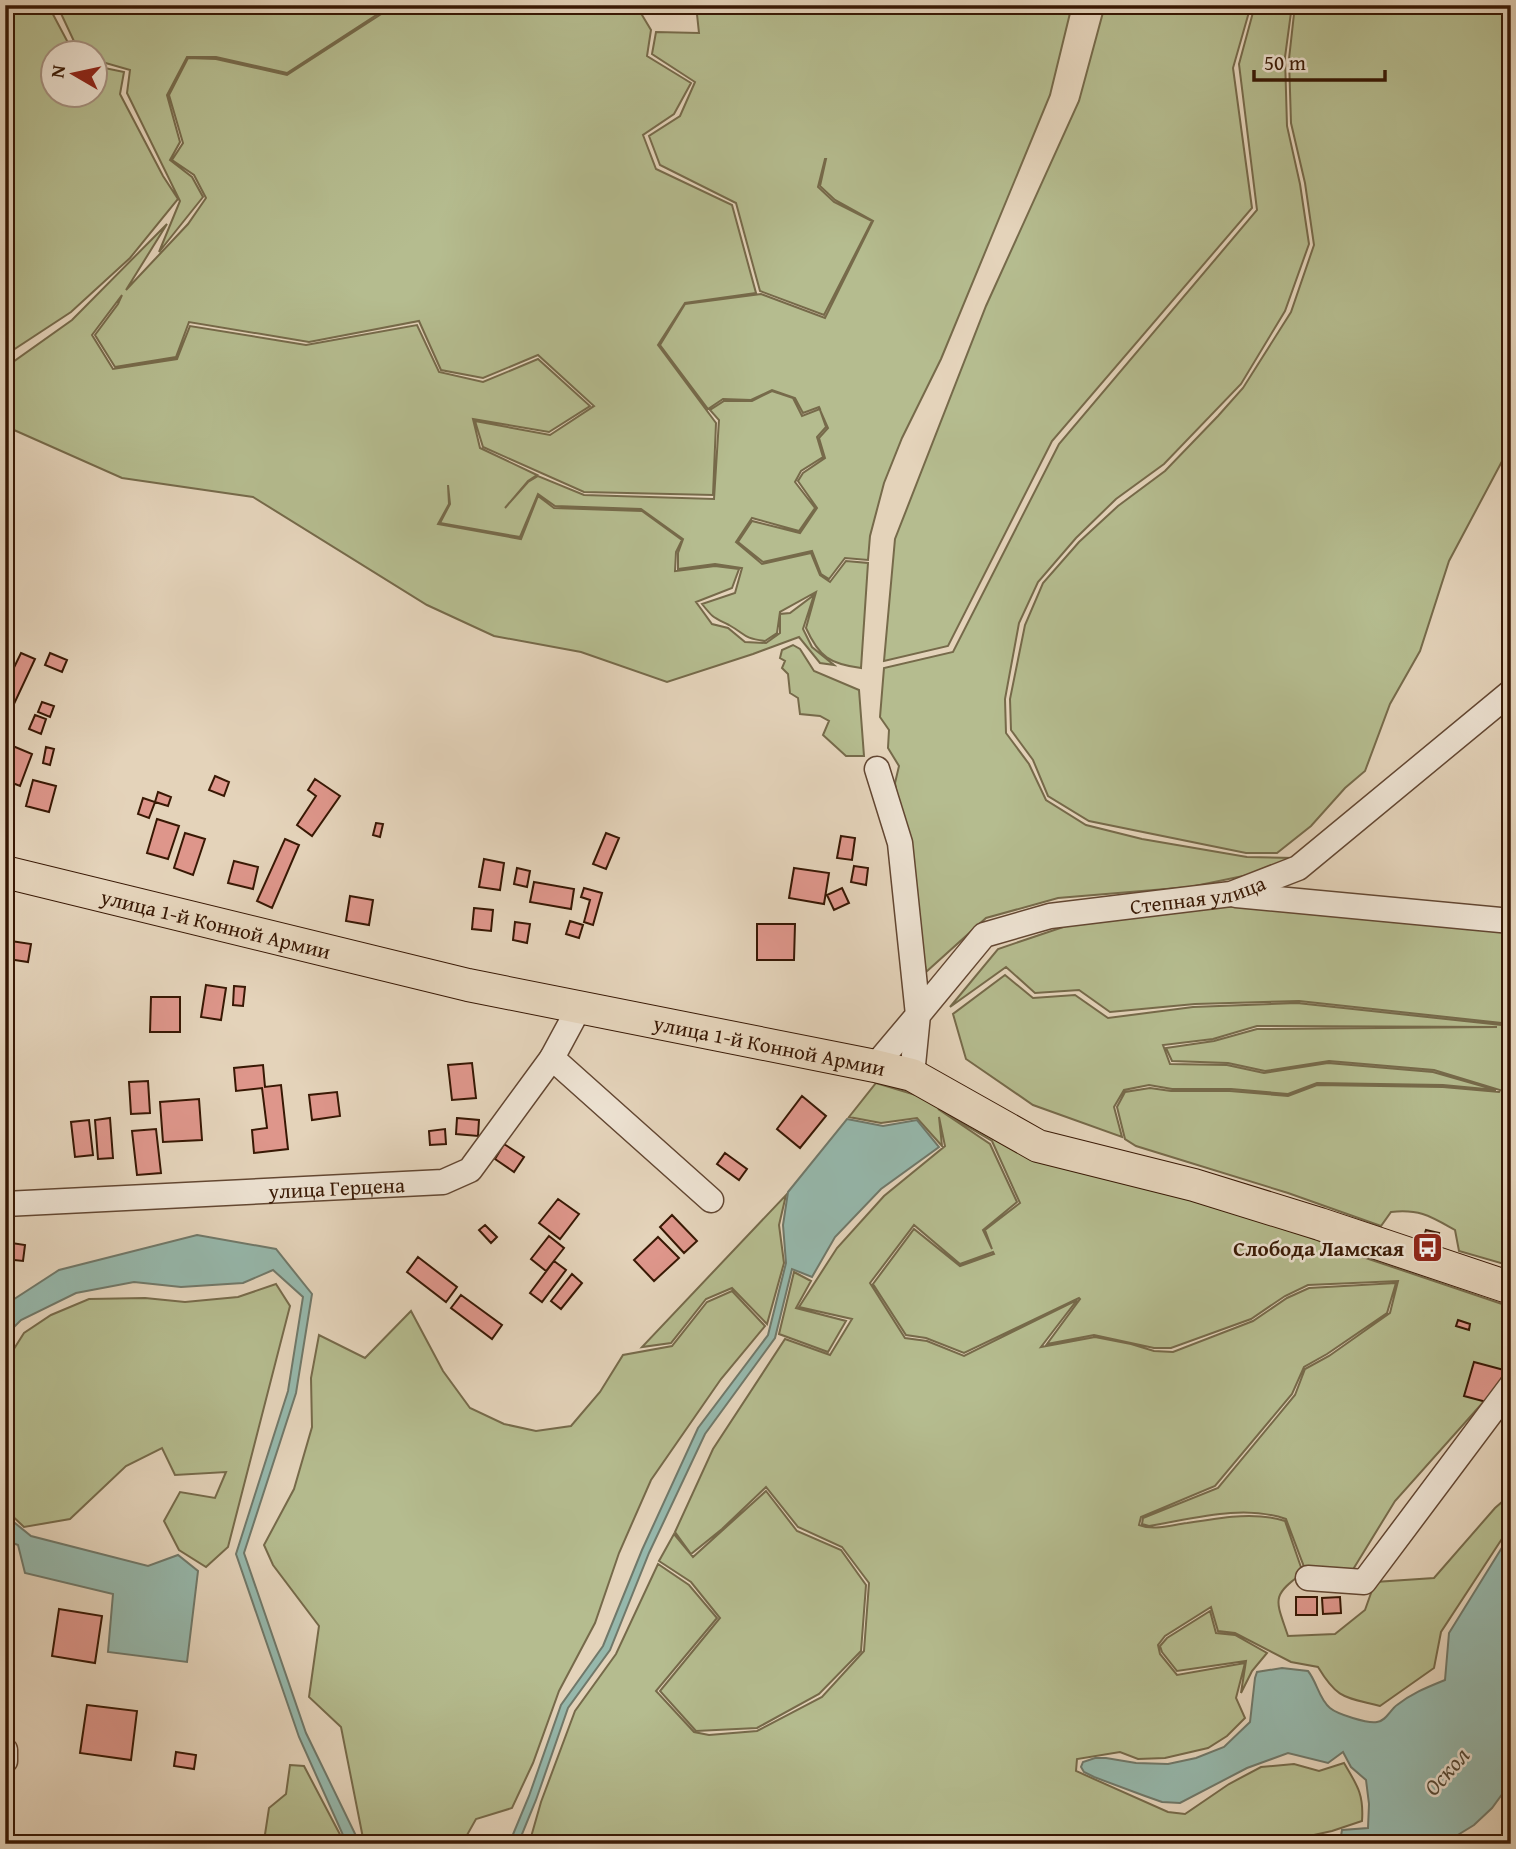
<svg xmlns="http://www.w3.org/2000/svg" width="1516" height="1849" font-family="'Gentium Book Plus',serif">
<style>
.green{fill:#b5bc8f;stroke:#766a4a;stroke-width:2;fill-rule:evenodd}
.water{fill:#96b8ac;stroke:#707869;stroke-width:2}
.building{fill:#de968b;stroke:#381804;stroke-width:2}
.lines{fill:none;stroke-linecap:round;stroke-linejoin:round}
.minor-casing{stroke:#634732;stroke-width:27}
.major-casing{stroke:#381804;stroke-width:34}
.minor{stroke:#ede2d2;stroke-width:24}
.major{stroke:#e4d3ba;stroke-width:32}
.labels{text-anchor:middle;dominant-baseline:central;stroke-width:5;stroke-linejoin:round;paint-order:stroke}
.street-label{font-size:21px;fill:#381804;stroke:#ede2d2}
.poi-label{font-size:21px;font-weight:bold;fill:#381804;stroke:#ede2d2;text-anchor:end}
.water-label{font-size:23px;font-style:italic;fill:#544836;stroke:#ede2d2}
</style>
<rect width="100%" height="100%" fill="#e4d3ba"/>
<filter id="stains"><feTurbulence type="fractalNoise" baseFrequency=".00286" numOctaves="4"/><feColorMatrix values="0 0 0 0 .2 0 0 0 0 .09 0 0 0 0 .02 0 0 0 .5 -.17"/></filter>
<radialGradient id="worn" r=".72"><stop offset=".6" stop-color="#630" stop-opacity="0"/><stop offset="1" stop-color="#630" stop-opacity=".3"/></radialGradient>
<path class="green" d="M5,5H48L73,52H52V94H94L95,66L124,72L120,94L163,176L178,199L130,258L71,312L7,354H5Z
M57,5H381L384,10L287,73L216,57H187L167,95L180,142L170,160L192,177L203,197L159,252L180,201L127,93L130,70L95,60L94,52H79Z
M383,5H636L651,30L647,56L691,83L674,114L643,135L656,169L732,205L756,293L685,303L658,345L716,423L713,495L584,492L483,447L475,421L550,435L594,406L538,355L483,378L441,370L419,321L309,342L189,322L176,357L115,367L95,335L118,304L122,295L92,335L113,369L177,359L190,326L306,345L417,325L439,372L483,382L538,359L590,406L549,432L473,419L480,448L537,475L528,481L505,508L528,482L538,476L584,495L714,499L719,420L710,410L724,401H752L772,391L793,398L802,416L820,409L819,407L803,413L795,398L772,390L751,400L723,399L708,409L660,345L685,304L761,294L825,318L873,221L835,200L820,186L826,159H825L818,187L834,202L872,221L824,315L760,291L736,203L660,165L649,136L680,116L695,82L652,54L656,32L699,33L696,5H1072L1050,95L941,359L902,438L884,483L870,536L868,560L845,558L829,579L821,574L812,551L763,562L738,542L752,521L800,533L817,508L798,481L803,473L825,458L819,438L828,428L820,410L826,427L817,437L823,457L801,471L795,482L815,508L799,531L752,518L736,542L762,564L811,553L820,575L830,582L846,561L868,563L861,668C830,664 819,657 806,628L816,592L780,612L777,633L765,641C742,638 747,635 729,625C713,617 714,619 702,604L735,593L742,568L715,564L678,569V553L683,539L641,509L555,506L538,494L520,537L440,523L450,504L448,485L449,504L438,524L521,539L538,496L554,508L642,511L682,540L676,552L675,571L715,566L739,569L732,588L696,602L712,624L728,628L745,642L766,643L780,633V614L790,613L814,595L803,629L812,647L834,665L820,663L799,637L753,654L667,682L581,652L494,636L427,605L253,497L122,478L5,426V362L10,364L72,320L167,224L126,290L188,224L206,198L194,175L172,160L183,143L169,95L188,58L216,59L287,75L386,11Z
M1105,5H1251L1233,68L1252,208L1052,441L948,646L884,661L895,539L986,306L1079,101Z
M1255,5H1292L1285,57L1287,126L1300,184L1309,244L1285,311L1241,384L1164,464L1116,499L1076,538L1038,582L1019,623L1005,699L1006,733L1029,764L1046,800L1086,825L1142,839L1247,857L1292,858L1277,869L1190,887L1058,898L986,918L926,972L895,783L899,766L888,748L889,730L880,717L884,668L953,652L1059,444L1257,210L1239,64Z
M1295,5H1511V450H1508L1449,561L1420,651L1390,704L1365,771L1345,788L1311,826L1277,853H1246L1089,821L1048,796L1033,760L1011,730L1010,699L1025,625L1043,583L1079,542L1118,506L1165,471L1218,416L1243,388L1291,312L1314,245L1305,183L1291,123L1289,59Z
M793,645L800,649L814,671L859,690L864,756H846L823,735L829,721L820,716L800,714L798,698L790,693L788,674L782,668L785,661L780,658L782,650Z
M1234,906L1511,933V1024L1299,1001L1195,1004L1110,1012L1079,990L1035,993L1006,967L950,1007L998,949L1084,920Z
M1005,975L1033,998L1075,995L1108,1018L1193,1007L1297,1003L1511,1026V1266L1459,1251L1455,1230C1430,1216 1420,1209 1391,1212L1381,1226L1288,1193L1136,1146L1125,1139L1117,1107L1125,1092L1150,1088L1171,1091H1230L1288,1096L1317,1085L1443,1087L1499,1092L1500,1090L1434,1070L1329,1061L1265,1071L1228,1063L1172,1061L1166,1048L1214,1041L1257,1029L1497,1027L1257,1026L1213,1039L1163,1045L1170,1064L1227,1065L1264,1073L1328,1063L1433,1072L1496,1090L1443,1085L1317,1083L1288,1094L1231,1089H1172L1149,1085L1124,1090L1114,1107L1122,1137L1033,1105L966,1059L953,1014Z
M876,1083L929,1099L1257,1216L1342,1250L1511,1307V1371L1395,1501L1349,1576L1306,1572L1286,1519C1243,1504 1192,1519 1149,1526L1142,1524L1143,1518L1218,1488L1295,1395L1305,1369L1329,1356L1390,1313L1398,1281L1308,1285L1285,1296L1251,1319L1171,1348H1154L1094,1335L1047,1344L1080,1299L1079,1298L964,1353L926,1338L906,1335L873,1284L914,1229L960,1266L994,1254L993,1252L960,1264L914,1225L870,1283L905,1338L927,1341L964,1356L1077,1300L1041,1347L1095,1337L1131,1344L1154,1351L1173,1352L1253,1321L1287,1298L1309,1288L1396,1283L1387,1313L1327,1354L1304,1367L1292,1394L1215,1486L1141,1517L1139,1525C1154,1531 1171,1525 1187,1523C1219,1518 1254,1511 1285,1521L1303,1573C1270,1596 1276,1600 1288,1636L1335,1634L1365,1610L1375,1582L1434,1578L1495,1508L1503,1501L1511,1487V1525L1441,1632L1434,1668L1380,1706C1345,1697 1338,1700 1318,1667L1291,1662L1235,1633L1218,1631L1211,1607L1165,1636L1158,1645L1160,1654L1177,1675L1245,1663L1236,1698L1245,1718L1227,1736L1208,1748L1165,1758L1138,1759L1120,1752L1077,1759L1076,1771L1168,1812L1185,1814L1229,1784L1261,1767L1294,1764L1319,1771L1344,1763C1357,1785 1364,1794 1362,1821L1332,1831L1273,1844H529L541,1802L575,1711L616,1654L658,1564L689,1585L717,1618L656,1691L694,1732L709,1735L757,1731L822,1697L864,1651L869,1583L842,1547L798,1527L766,1487L722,1529L691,1554L675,1532L713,1449L785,1339L830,1355L852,1319L799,1307L837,1248L884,1196L945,1146L939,1117L942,1146L917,1118L881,1123L849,1117ZM938,1109L992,1141L1020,1203L985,1230L992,1249L983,1230L1017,1202L990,1144Z
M786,1195L779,1225L784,1263L767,1324L732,1288L706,1299L671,1343L642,1347Z
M794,1272L811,1281L796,1308L846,1321L828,1352L779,1334Z
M276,1284L290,1306L228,1547L206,1567L179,1550L164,1521L180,1492L215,1498L226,1472L175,1475L162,1448L126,1466L70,1519L24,1527L5,1509V1363L24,1333L51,1315L89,1299L145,1298L185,1302L238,1297Z
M732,1291L765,1326L721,1379L651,1480L619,1553L595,1623L559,1691L533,1763L512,1808L476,1819L462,1844H368L363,1838L341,1727L309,1697L319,1626L273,1565L264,1545L294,1489L312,1427L311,1378L319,1335L365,1358L411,1311L443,1371L470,1408L504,1424L536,1431L571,1426L600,1392L623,1355L672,1346L707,1302Z
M766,1491L797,1531L841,1550L866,1585L861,1651L819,1694L757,1728L696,1731L660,1691L720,1618L691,1582L659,1561L674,1534L693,1557Z
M1210,1611L1216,1633L1235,1635L1267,1653L1252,1671L1241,1693L1246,1661L1177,1671L1162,1652L1160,1646L1167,1638Z
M290,1765L304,1766L345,1844H261L264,1841L269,1808L286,1794Z"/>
<path class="water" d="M847,1119L883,1126L917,1120L939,1147L881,1189L835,1237L812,1277L792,1269L775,1338L705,1434L649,1553L610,1650L568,1708L536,1800L518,1844H509L529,1796L561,1705L603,1646L642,1550L698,1428L768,1335L786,1263L783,1225L788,1192Z
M197,1235L276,1249L312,1294L296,1393L244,1553L306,1733L360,1844H347L299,1737L236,1554L288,1391L303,1297L273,1270L243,1283L181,1287L134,1282L76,1293L21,1320L5,1336V1305L59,1270Z
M5,1515L31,1536L148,1566L178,1555L198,1571L187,1662L108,1652L113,1594L25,1573L18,1545L5,1540Z
M1511,1533V1782L1492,1808L1474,1825L1443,1844H1308L1341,1836L1342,1830L1368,1828L1369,1804L1366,1780L1351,1767L1343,1752L1328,1763L1288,1753L1247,1768L1180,1803L1162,1802L1145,1796L1094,1777L1084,1772L1081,1767L1083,1762L1095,1758H1106L1136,1763L1168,1764L1196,1758L1224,1747L1250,1722L1255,1678L1257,1672L1282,1668L1308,1671C1317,1682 1319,1699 1330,1708C1337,1714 1368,1724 1377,1722C1386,1721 1390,1710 1397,1705C1412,1693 1428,1687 1445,1680L1449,1633Z"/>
<path class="building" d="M21,653L35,659L7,719L5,718V686Z
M50,653L67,660L62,672L45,665Z
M42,702L54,706L50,717L38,712Z
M35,715L46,719L41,734L29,729Z
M8,744L32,754L20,786L5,780V752Z
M46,747L54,749L50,765L43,763Z
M215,776L229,782L224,796L209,790Z
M315,779L340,796L312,836L297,825L316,796L308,790Z
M33,780L56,786L49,812L26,806Z
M158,792L171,797L168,806L155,802Z
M143,798L155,802L149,818L138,814Z
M157,819L179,826L168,859L147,853Z
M376,823L383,824L380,837L373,835Z
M185,833L205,839L193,875L174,868Z
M606,833L619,838L606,869L593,864Z
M841,836L855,838L852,860L837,858Z
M285,839L299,845L272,908L257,901Z
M484,859L504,863L500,890L479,887Z
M234,861L258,867L253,889L228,883Z
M854,866L868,868L866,885L851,882Z
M517,868L530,871L527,887L514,884Z
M794,868L829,873L824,904L789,898Z
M534,882L574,889L571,909L530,902Z
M584,888L602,893L593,925L584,922L590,900L581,897Z
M842,888L849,903L834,910L827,895Z
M350,896L373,900L369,925L346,921Z
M474,908L493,910L491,931L472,929Z
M570,921L583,925L579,938L566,934Z
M515,922L530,924L527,943L513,940Z
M757,924H795L794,960H757Z
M11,941L31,944L28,962L8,959Z
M206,985L226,988L221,1020L201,1017Z
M234,986L245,987L243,1006L233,1005Z
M151,997H180V1032H150Z
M472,1063L476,1098L452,1100L448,1065Z
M263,1065L265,1087L281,1085L288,1149L254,1153L252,1130L267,1128L262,1088L236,1091L234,1068Z
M148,1081L150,1113L131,1114L129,1082Z
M337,1092L340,1116L312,1120L309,1095Z
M802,1096L826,1116L800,1148L777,1129Z
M199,1099L202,1140L163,1142L160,1102Z
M110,1118L113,1158L98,1159L95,1120Z
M457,1118L479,1120L478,1136L456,1134Z
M89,1120L93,1155L75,1157L71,1122Z
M156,1129L161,1173L137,1175L132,1131Z
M445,1129L446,1144L430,1145L429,1131Z
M504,1144L524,1157L514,1172L495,1159Z
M725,1153L747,1169L739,1180L717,1164Z
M558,1199L579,1214L560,1239L539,1223Z
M672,1215L697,1241L684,1253L660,1227Z
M485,1225L497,1237L491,1243L479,1230Z
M1426,1230L1439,1233L1437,1239L1424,1236Z
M549,1236L564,1248L546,1271L531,1259Z
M658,1237L679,1258L654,1281L634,1260Z
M5,1242L25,1245L23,1261L5,1259Z
M418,1257L457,1287L446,1302L407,1272Z
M554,1261L566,1270L542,1302L530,1293Z
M5,1262L12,1263L9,1280L5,1279Z
M572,1274L582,1283L561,1309L551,1301Z
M461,1295L502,1325L492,1339L451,1308Z
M1458,1320L1470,1324L1469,1330L1456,1326Z
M1474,1362L1504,1370L1494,1404L1464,1396Z
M1296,1597H1317V1615H1296Z
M1340,1597L1341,1613L1323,1614L1322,1598Z
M59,1609L102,1616L95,1663L52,1656Z
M87,1705L137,1711L131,1760L80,1753Z
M176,1752L196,1755L194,1769L174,1766Z"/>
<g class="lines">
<defs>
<g id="minor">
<path d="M1236,895L1511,921"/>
<path d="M552,1058L711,1200"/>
<path d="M875,1066L918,1015L900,843L877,769"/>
<path id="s1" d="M912,1075L918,1015L984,935L1050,916L1231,894L1298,868L1511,692"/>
<path id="s2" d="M5,1204L443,1182L470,1170L552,1058L580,1006"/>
<path d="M1308,1578L1364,1582L1511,1386"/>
<path d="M5,1750V1761"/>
</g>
<g id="major">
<path id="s3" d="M5,872L468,985L875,1066L912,1075L1038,1146L1194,1185L1320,1224L1511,1288"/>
</g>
</defs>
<use href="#minor" class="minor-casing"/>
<use href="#major" class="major-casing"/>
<use href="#minor" class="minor"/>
<use href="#major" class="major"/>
</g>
<defs>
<symbol id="bus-square" viewBox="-11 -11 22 22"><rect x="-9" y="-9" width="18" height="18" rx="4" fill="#8f2418" stroke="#ede2d2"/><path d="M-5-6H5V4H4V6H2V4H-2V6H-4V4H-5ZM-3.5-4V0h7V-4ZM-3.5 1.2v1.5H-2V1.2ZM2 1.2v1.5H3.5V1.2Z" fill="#fff"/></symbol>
</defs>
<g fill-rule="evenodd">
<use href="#bus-square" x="1410" y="1230" width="35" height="35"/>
</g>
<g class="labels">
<g class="street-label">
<text stroke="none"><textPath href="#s1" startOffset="382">Степная улица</textPath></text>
<text stroke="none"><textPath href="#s3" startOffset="217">улица 1-й Конной Армии</textPath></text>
<text stroke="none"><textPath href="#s3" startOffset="784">улица 1-й Конной Армии</textPath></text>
<text stroke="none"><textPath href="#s2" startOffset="332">улица Герцена</textPath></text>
</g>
<g class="poi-label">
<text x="1404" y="1248">Слобода Ламская</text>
</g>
<g class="water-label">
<text transform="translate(1446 1771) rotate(-48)">Оскол</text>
</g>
</g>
<rect width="1516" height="1849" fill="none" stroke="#e4d3ba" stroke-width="28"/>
<rect x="7" y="7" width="1502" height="1835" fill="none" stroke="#381804" stroke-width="3.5"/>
<rect x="14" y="14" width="1488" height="1821" fill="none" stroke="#381804" stroke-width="2"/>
<g transform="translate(74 74) rotate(279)"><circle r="33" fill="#ede2d2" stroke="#a59180" stroke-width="2"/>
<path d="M0-5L12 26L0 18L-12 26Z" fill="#8f2418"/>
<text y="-10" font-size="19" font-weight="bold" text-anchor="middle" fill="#381804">N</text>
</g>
<path d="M1254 70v10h131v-10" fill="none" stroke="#381804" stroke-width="3.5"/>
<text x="1264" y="70" font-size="21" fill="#381804" stroke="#ede2d2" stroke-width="5" paint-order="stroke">50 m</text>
<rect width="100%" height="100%" filter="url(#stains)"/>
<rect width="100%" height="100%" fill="url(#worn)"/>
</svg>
